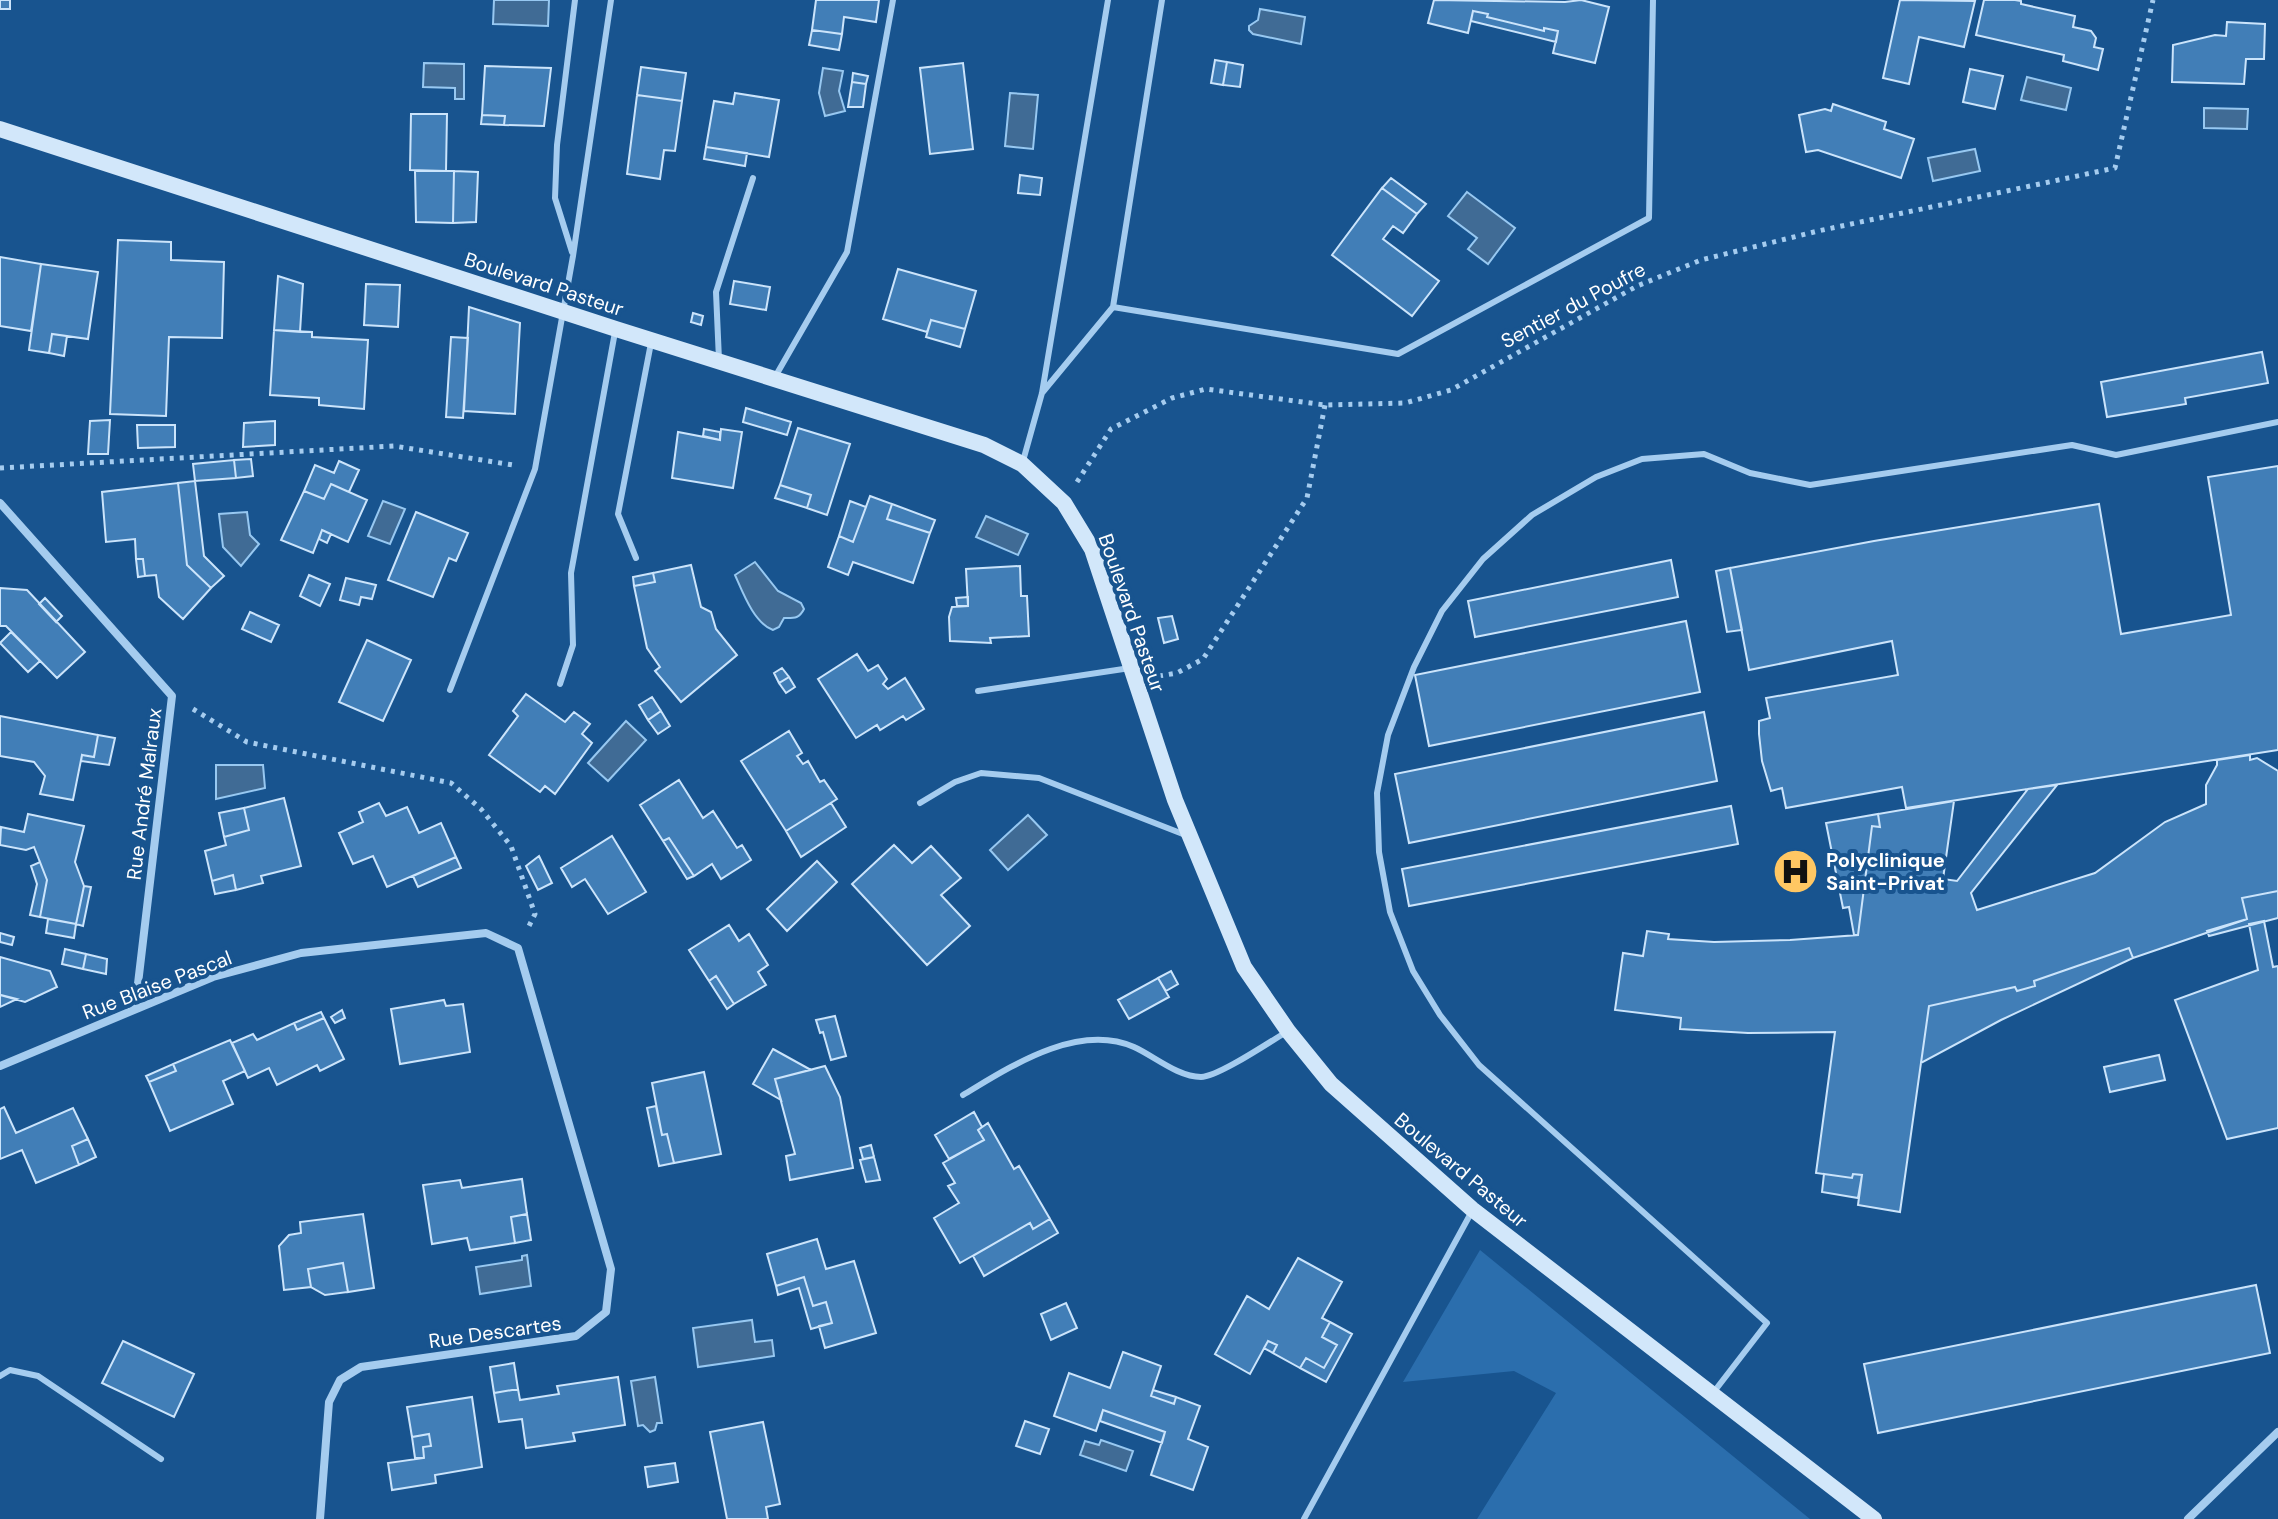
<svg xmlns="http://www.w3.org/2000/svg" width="2278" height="1519" font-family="'DM Sans',sans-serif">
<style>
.green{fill:#2b6ead}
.water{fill:#406b95;stroke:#97c8f1;stroke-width:2}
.building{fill:#417eb7;stroke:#cbe4fb;stroke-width:2}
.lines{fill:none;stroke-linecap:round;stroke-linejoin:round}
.path{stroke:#a5ccef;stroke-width:5;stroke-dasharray:4 6;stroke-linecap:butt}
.lane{stroke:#a5ccef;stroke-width:6}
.street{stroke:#a5ccef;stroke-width:8}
.secondary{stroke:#d2e7fa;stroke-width:16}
.labels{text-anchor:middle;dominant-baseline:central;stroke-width:8;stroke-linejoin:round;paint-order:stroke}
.street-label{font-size:20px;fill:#fff;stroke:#18548f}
.poi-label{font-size:20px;font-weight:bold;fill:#fff;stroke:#18548f;text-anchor:start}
</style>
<rect width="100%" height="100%" fill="#18548f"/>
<path class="green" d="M1480,1250L1810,1519H1477L1556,1393L1514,1371L1403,1382Z"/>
<path class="water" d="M494,0H549L548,26L493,24Z
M1260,9L1305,17L1301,44L1253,34L1249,30V26L1258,20Z
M424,63L464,64V99H455V88L423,87Z
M823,68L843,71L839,91L845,111L825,116L819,93Z
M2027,77L2071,88L2066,110L2021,100Z
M1010,93L1038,95L1033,149L1005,146Z
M2204,108L2248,109L2247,129L2204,128Z
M1975,149L1980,171L1933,181L1928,158Z
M1467,192L1515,228L1488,264L1468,249L1477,238L1448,216Z
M383,501L405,509L390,544L368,536Z
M247,512L250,535L259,544L241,566L223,547L219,514Z
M986,516L1028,534L1018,555L976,537Z
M755,562L778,591L801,603L804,609C799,619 794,618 784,618L779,627L773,630C754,623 743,593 735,575Z
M626,721L646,740L608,781L588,763Z
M216,765H263L265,788L216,799Z
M1028,815L1047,835L1008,870L990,850Z
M527,1255L531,1286L480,1294L476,1267L522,1260V1256Z
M752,1320L755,1342L772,1340L774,1356L698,1367L693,1328Z
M655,1377L662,1423H657L655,1430L650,1432L643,1425L638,1426L631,1381Z
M1101,1440L1133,1451L1126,1471L1080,1455L1085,1441L1099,1445Z"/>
<path class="building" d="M0,0H10V9H0Z
M816,0H879L876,22L844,17L842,34L812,30Z
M1434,0L1565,2L1581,0L1609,7L1595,63L1553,53L1558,31L1544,28V31L1487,17L1488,14L1473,11L1468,33L1428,23Z
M1900,0L1975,1L1964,47L1919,37L1909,84L1883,78Z
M1984,0H2015L2021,1V4L2075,16L2073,27L2091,31L2096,38L2094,47L2103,49L2098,70L2063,61L2064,55L1976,35Z
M1473,11L1488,14L1487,17L1544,31V28L1558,31L1556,42L1471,21Z
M2227,22L2265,24L2264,59H2246L2244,84L2172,82L2173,45L2215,35L2226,36Z
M812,30L842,34L839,50L809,45Z
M1215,60L1227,62L1223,85L1211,83Z
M1227,62L1243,65L1240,87L1223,85Z
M963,63L973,149L930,154L920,68Z
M485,66L551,68L544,126L504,125L505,116L482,115Z
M641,67L686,73L682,101L637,95Z
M1970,69L2003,76L1995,109L1963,102Z
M853,73L868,76L866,84L852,82Z
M852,82L866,84L863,107H848Z
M735,93L779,100L769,157L706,147L714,101L733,104Z
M637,95L682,101L675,151L664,150L660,179L627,174Z
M1833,104L1886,122L1884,129L1914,139L1901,178L1818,150L1806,152L1799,115L1825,109L1831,111Z
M411,114H447L446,171L410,170Z
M482,115L505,116L504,125L481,124Z
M706,147L747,153L745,166L704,159Z
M415,171H454L453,223L416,222Z
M454,171L478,172L476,222L453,223Z
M1020,175L1042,178L1040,195L1018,193Z
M1391,178L1426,204L1417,214L1382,188Z
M1382,188L1417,214L1403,233L1393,226L1383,239L1439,281L1412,316L1332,255Z
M118,240L171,242V260L224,262L222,338L169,337L166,416L110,414Z
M0,257L41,264L31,331L0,326Z
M41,264L98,272L88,339L52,334L49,353L29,350Z
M898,269L976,291L965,329L931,320L927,332L883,319Z
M278,276L303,284L300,332L274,330Z
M734,281L770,287L766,310L730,304Z
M366,284L400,285L398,327L364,325Z
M469,307L520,323L515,414L464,411Z
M693,313L703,316L701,325L691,322Z
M931,320L965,329L960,347L926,337Z
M274,330L312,332V337L368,340L364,409L319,405V398L270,395Z
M52,334L67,336L64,356L49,353Z
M451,337L468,338L463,418L446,417Z
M2262,352L2268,383L2185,398L2186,404L2107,417L2101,382Z
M746,408L791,422L787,435L743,422Z
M110,420L108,454H88L90,421Z
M275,421V445L243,447L244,423Z
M137,425H175V447L138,448Z
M798,428L850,444L827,515L807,508L811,495L780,485Z
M704,429L720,432V440L703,436Z
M721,429L742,432L733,488L672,478L678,432L720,440Z
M251,459L253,476L236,478L234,460Z
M234,460L236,478L195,481L193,464Z
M339,461L359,470L349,492L331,484L324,499L304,491L315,465L334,473Z
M2278,466V750L1906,808L1902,787L1786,808L1782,788L1771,791L1762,761L1759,734V721L1770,718L1766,698L1898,675L1892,641L1749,670L1730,568L1874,541L2099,504L2121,634L2231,615L2208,477Z
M195,481L204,556L224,576L211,588L187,565L178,483Z
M178,483L187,565L211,588L183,619L159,597L156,575L145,576L143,559H136L135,539L106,542L102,492Z
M331,484L367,500L348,542L322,530L313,553L281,540L304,491L324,499Z
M780,485L811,495L807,508L775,498Z
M870,496L892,504L887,519L930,533L913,583L853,562L848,575L828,567L839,536L853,542Z
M850,501L866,507L853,542L839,536Z
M892,504L935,520L930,533L887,519Z
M416,512L468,533L456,561L449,558L433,597L388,580Z
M322,530L331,534L327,543L319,539Z
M136,559H143L145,576L138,577Z
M1671,560L1678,597L1475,637L1468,601Z
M691,565L701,607L711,612L716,629L737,655L681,702L655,671L660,667L647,648L634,586L655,582L653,573Z
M1020,566L1021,596H1027L1029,636L990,638L991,643L950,641L949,617L952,607L968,606L966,569Z
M1730,568L1742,630L1727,632L1716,571Z
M653,573L655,582L634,586L633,577Z
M309,575L330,584L320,606L300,596Z
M346,578L376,585L372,599L361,597L359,605L340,600Z
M0,588L27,590L85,652L57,678L6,626H0Z
M968,597V606H957L956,598Z
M45,598L62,616L56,622L39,604Z
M250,612L279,625L271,642L242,629Z
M1172,616L1178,639L1164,643L1158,618Z
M1686,621L1700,692L1429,746L1415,675Z
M11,632L40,661L28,672L0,643Z
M367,640L411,660L383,721L339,702Z
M857,654L868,671L878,665L887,679L883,684L888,689L905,678L924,709L906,720L903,716L880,730L877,725L856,738L818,679Z
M782,668L789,677L779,683L774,673Z
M789,677L795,687L786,693L779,683Z
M526,694L565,722L574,712L590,724L582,734L592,743L555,794L545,786L540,792L489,755L518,716L513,711Z
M652,697L661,711L648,720L639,705Z
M661,711L670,726L658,734L648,720Z
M1704,712L1717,781L1409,843L1395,774Z
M0,716L98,735L94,757L82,755L73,800L40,794L45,776L34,762L0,756Z
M789,731L802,753L797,756L803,764L808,761L820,782L824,780L837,799L786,831L741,761Z
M98,735L115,738L109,765L81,761L82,755L94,757Z
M2250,755V760L2257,758L2278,771V891L2242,898L2247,919L2133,958L2129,948L2034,981L2035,986L2017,991L2015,987L1929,1006L1900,1212L1858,1205L1862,1175L1853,1174L1852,1178L1816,1173L1835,1032L1748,1033L1680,1029L1681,1018L1615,1010L1623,953L1643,956L1647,931L1669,934L1668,939L1714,942L1790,940L1858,935L1872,826L1880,827L1878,814L1954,801L1943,879L1957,881L2028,789L2057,785L1971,893L1977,910L2095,873L2165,822L2206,804V785L2217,765V760Z
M679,780L703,818L713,811L737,848L742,845L751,860L721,879L712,864L694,876L669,838L663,841L640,805Z
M284,798L301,866L261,876L263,883L236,890L233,875L212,881L205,851L226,845L224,837L249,830L244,808Z
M379,803L386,816L407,807L419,833L441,823L456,857L387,887L373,856L353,864L339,833L363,822L359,812Z
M831,803L846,827L801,857L786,831Z
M1731,806L1738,844L1409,906L1402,869Z
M244,808L249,830L224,837L219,813Z
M28,814L84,826L75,862L84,886L76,924L40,917L47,880L34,847L26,850L0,845L1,827L24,832Z
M1878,814L1880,827L1872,826L1858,935H1854L1849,907L1843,908L1826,823Z
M612,836L646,892L608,914L585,879L572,887L561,868Z
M669,838L694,876L687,879L663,841Z
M894,845L912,863L931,846L961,878L941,895L970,926L927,965L852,884Z
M539,856L552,883L538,890L526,866Z
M456,857L461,868L418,887L413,876Z
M817,861L837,882L787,931L767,909Z
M40,862L47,880L40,917L30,915L37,884L31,866Z
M233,875L236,890L215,894L212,881Z
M84,886L91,887L83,926L76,924Z
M2278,891V918L2209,936L2207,931L2247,919L2242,898Z
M48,919L76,924L74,938L46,933Z
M2264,921L2273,967L2278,966V1128L2227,1139L2175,1000L2258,970L2249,924Z
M729,925L739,941L749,934L768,965L758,972L766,985L734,1004L716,976L709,981L689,950Z
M0,933L14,937L12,945L0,942Z
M2129,948L2133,958L2001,1020L1921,1063L1929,1006L2015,987L2017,991L2035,986L2034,981Z
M65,949L86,954L83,969L62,964Z
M86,954L107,959L106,974L83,969Z
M0,957L50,971L57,987L25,1002L0,995Z
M1171,971L1178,984L1166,991L1158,978Z
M716,976L734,1004L727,1009L709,981Z
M1158,978L1169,997L1129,1019L1118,1000Z
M0,995H1L17,999L0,1007Z
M444,1000L446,1006L463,1004L470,1052L400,1064L391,1009Z
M342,1010L345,1018L335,1023L331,1017Z
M321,1012L324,1018L297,1030L294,1023Z
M835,1016L846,1056L831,1060L823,1032L820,1033L816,1020Z
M324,1018L344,1059L320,1071L317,1065L277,1085L269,1068L248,1078L232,1043L253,1034L257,1040L294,1023L297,1030Z
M230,1040L245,1071L223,1081L233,1104L170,1131L149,1082L176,1071L173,1064Z
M773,1049L811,1070L775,1079L781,1100L753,1084Z
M2159,1055L2165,1080L2110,1092L2104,1067Z
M173,1064L176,1071L149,1082L146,1076Z
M825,1066L840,1097L853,1168L790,1180L786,1156L795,1154L775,1079Z
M704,1072L721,1154L674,1163L667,1134L662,1135L652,1083Z
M656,1106L662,1135L667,1134L674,1163L659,1166L647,1108Z
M4,1107L16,1133L73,1108L88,1139L72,1146L79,1165L36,1183L22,1150L0,1159V1109Z
M974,1112L982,1127L978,1130L984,1140L949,1159L935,1135Z
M988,1123L1014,1169L1019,1166L1050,1219L1033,1229L1030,1223L960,1263L934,1218L959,1203L948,1186L955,1183L943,1163L984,1140L978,1130Z
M88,1139L96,1157L79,1165L72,1146Z
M871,1145L874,1157L863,1159L860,1148Z
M874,1157L880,1180L866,1182L860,1160Z
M1824,1174L1852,1178L1853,1174L1862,1175L1858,1198L1822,1192Z
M522,1179L527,1214L511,1217L515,1243L470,1250L467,1238L432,1244L423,1185L460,1180L462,1188Z
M363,1214L374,1288L348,1292L343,1263L308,1269L311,1287L284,1290L279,1246L289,1235L301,1233L300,1222Z
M527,1214L531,1240L515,1243L511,1217Z
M1050,1219L1058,1233L984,1276L973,1256L1030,1223L1033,1229Z
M817,1239L826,1269L854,1261L876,1333L825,1348L819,1326L832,1323L826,1302L813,1306L804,1277L776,1286L767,1254Z
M1298,1258L1342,1282L1322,1318L1330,1322L1322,1337L1337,1345L1324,1368L1306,1358L1300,1368L1273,1353L1277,1345L1268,1341L1250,1374L1215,1354L1247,1296L1269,1309Z
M343,1263L348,1292L325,1295L311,1287L308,1269Z
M804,1277L813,1306L826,1302L832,1323L811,1329L799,1288L778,1295L776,1286Z
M2256,1285L2270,1353L1878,1433L1864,1364Z
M1066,1303L1077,1328L1051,1340L1041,1314Z
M1330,1322L1352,1334L1326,1382L1300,1368L1306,1358L1324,1368L1337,1345L1322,1337Z
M123,1341L194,1374L174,1417L102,1383Z
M1268,1341L1277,1345L1273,1353L1264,1348Z
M1123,1352L1161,1366L1151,1396L1174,1404L1176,1397L1200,1406L1188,1439L1208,1447L1193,1490L1151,1475L1165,1432L1103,1410L1096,1431L1054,1416L1069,1373L1110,1388Z
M514,1363L518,1389L494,1393L490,1367Z
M618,1377L625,1425L573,1433L575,1441L526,1448L522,1419L499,1422L494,1393L518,1389L520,1400L559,1394L557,1386Z
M1153,1390L1176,1397L1174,1404L1151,1396Z
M472,1397L482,1467L435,1475L436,1483L392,1490L388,1463L424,1458L423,1447L431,1446L429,1434L412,1437L407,1407Z
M1103,1410L1165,1432L1162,1443L1100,1421Z
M1025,1421L1049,1429L1040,1454L1016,1446Z
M763,1422L780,1504L766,1507L768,1519H727L710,1432Z
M429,1434L431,1446L423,1447L424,1458H415L412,1437Z
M675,1463L678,1482L648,1487L645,1467Z"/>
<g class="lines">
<path class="path" d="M0,468L394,446L513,465
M1077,482L1111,429L1172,398L1206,389L1325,405L1405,403L1451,390L1637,286L1701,260L1818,231L2115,168L2153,0
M1159,676L1177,673L1203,659L1307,498L1325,405
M193,709L247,742L451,783L481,809L511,846L535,914L528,928"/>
<path class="lane" d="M572,252L555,198L557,145L575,0
M1113,307L1162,0
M719,360L716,292L753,178
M775,377L847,252L893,0
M1042,393L1113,307L1398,354L1649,218L1653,0
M1023,461L1042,393L1108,0
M636,558L618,514L651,343
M560,684L573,645L571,573L615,332
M450,690L535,469L573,256L611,0
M978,691L1130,668
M920,803L955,782L981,773L1039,778L1188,836
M963,1095C1010,1067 1077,1022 1134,1047C1154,1056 1178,1077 1201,1077C1218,1077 1271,1041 1288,1031
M0,1376L10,1370L38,1376L161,1459
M1713,1393L1767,1323L1479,1065L1440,1015L1413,971L1390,912L1379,852L1377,793L1388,735L1414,667L1442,611L1483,559L1532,515L1596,477L1642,459L1704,454L1750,473L1810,485L2072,445L2116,455L2278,422
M1304,1519L1471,1213"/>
<path class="street" d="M0,503L172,696L135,1009
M0,1066L213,977L301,953L486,933L518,948L611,1269L606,1312L576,1336L361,1367L340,1380L329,1402L320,1519
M2188,1519L2278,1432"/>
<path class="secondary" d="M0,129L616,329L984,445L1022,464L1064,503L1092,549L1175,800L1244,967L1288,1031L1331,1084L1472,1209L1874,1519"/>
</g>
<defs>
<symbol id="hospital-disc" viewBox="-11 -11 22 22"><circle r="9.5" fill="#ffc763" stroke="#18548f"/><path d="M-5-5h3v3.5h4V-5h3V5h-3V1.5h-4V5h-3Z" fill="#111"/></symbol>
</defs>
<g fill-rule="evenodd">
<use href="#hospital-disc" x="1770" y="846" width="51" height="51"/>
</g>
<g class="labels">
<g class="street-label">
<text transform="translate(544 284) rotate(18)">Boulevard Pasteur</text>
<text transform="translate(1573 305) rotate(-28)">Sentier du Poufre</text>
<text transform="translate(1132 613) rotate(71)">Boulevard Pasteur</text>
<text transform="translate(144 794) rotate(-83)">Rue André Malraux</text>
<text transform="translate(157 985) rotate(-21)">Rue Blaise Pascal</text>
<text transform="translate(1461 1170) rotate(40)">Boulevard Pasteur</text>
<text transform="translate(495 1332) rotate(-8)">Rue Descartes</text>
</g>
<g class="poi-label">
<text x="1826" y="860">Polyclinique<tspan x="1826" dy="23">Saint-Privat</tspan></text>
</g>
</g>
</svg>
